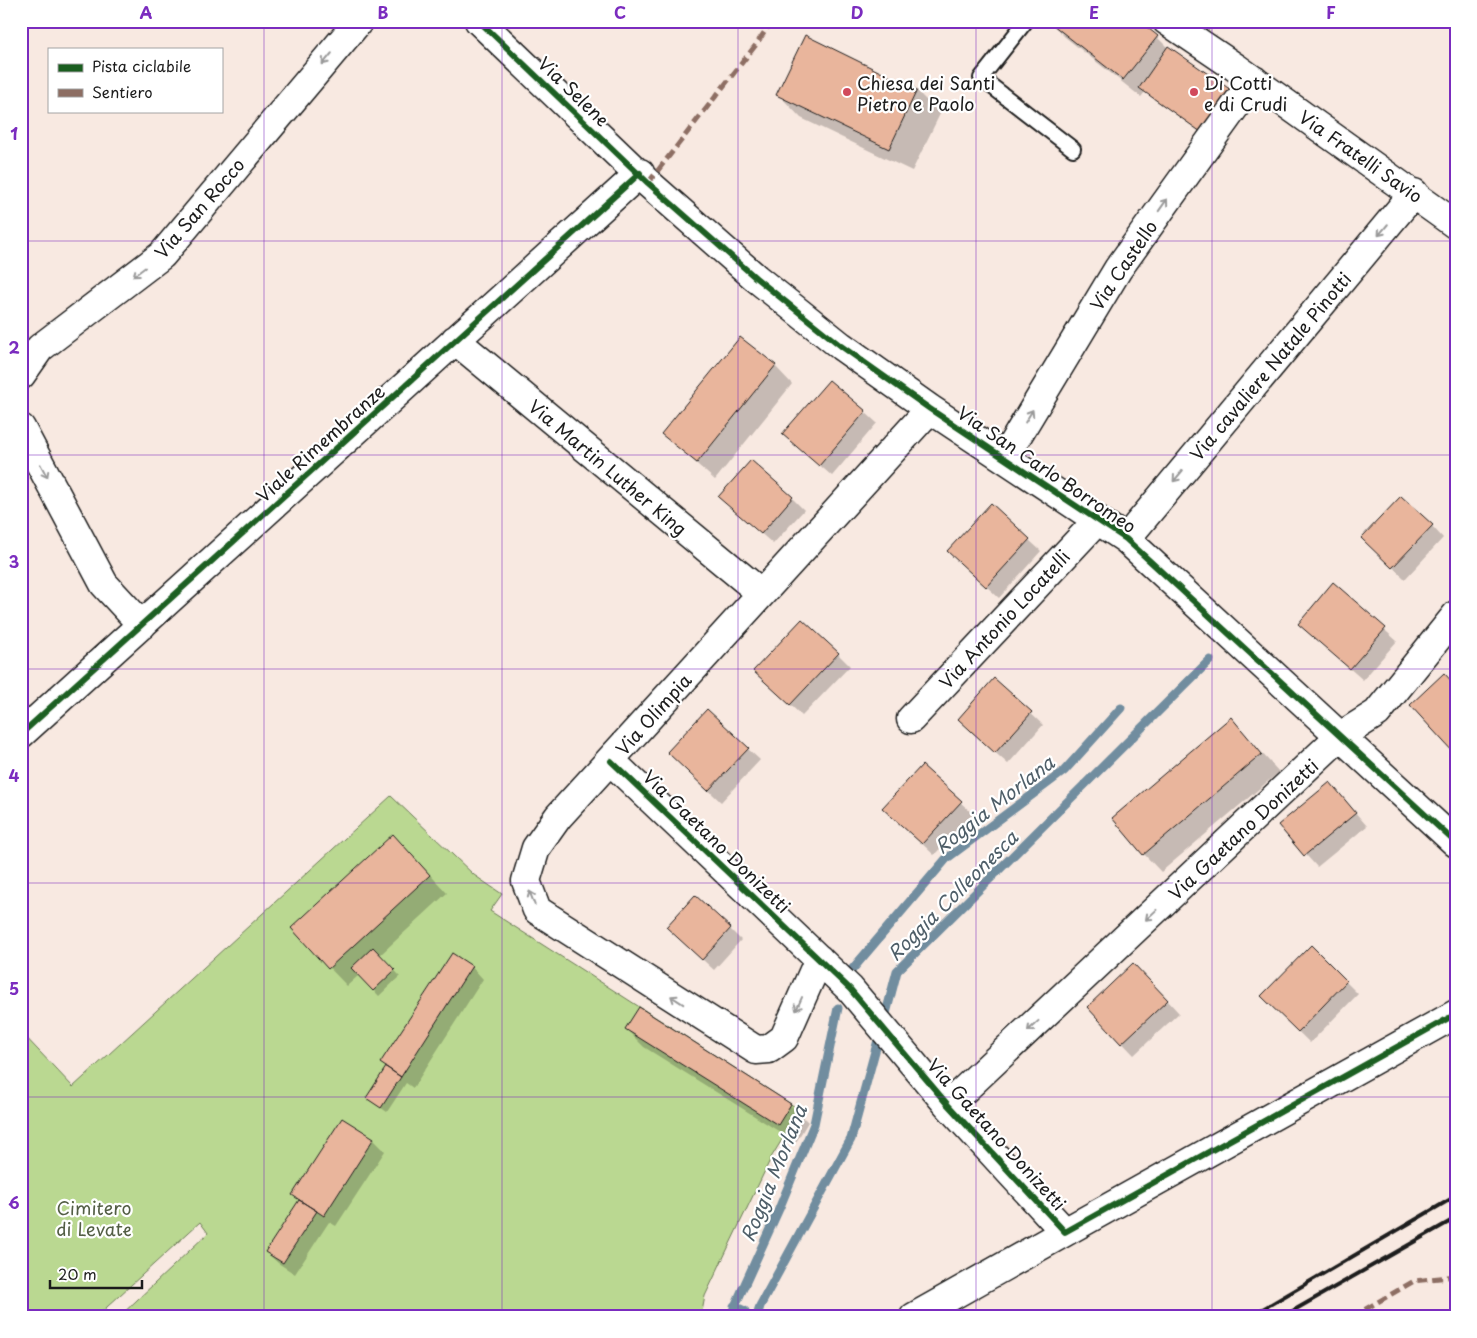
<svg xmlns="http://www.w3.org/2000/svg" width="1477" height="1338" font-family="'Playpen Sans',sans-serif">
<style>
.green{fill:#bad891;stroke:#6b7a56}
.shadow{fill:#0003}
.lines{fill:none;stroke-linecap:round;stroke-linejoin:round}
.stream{stroke:#718d9f;stroke-width:9}
.building{fill:#e9b59c;stroke:#1c1c1c}
.lane-casing{stroke:#1c1c1c;stroke-width:18}
.street-casing{stroke:#1c1c1c;stroke-width:31}
.lane{stroke:#fff;stroke-width:14}
.street{stroke:#fff;stroke-width:28}
.rail{stroke:#1c1c1c;stroke-width:4}
.quiet{stroke:#8d6e63;stroke-width:5;stroke-dasharray:10 5;stroke-linecap:butt}
.cycleway-casing{stroke:#fff;stroke-width:9}
.cycleway{stroke:#1b5e20;stroke-width:6}
.oneway{stroke:#999}
.grid{fill:none;stroke:#7b2cbf;stroke-width:1;stroke-opacity:0.55}
.poi-dot{fill:#d1495b;stroke:#fff;stroke-width:2}
.labels{text-anchor:middle;dominant-baseline:central;stroke-width:4.5;stroke-linejoin:round;paint-order:stroke}
.poi-label{font-size:18px;fill:#1c1c1c;stroke:#fff;text-anchor:start}
.street-label{font-size:18px;fill:#1c1c1c;stroke:#fff}
.park-label{font-size:18px;fill:#535e45;stroke:#fff}
.water-label{font-size:19px;font-style:italic;fill:#4e5e68;stroke:#fff}
.neatline{fill:none;stroke:#7b2cbf;stroke-width:2}
.grid-label{font-size:16px;text-anchor:middle;font-weight:bold;fill:#7b2cbf}
</style>
<rect width="100%" height="100%" fill="#f8e9e1"/>
<filter id="ink" filterUnits="userSpaceOnUse"><feTurbulence type="fractalNoise" baseFrequency=".02" numOctaves="2"/><feDisplacementMap in="SourceGraphic" scale="10" xChannelSelector="R" yChannelSelector="G"/><feConvolveMatrix kernelMatrix="1 2 1 2 8 2 1 2 1" color-interpolation-filters="sRGB"/></filter>
<g filter="url(#ink)">
<path class="green" d="M391,796L474,875L502,894L490,911L800,1110L772,1156L705,1296L701,1317H119L208,1233L200,1222L96,1317H21V1032L73,1087Z"/>
<path class="shadow" d="M1049,21L1157,37L1168,48L1214,142L1145,92L1141,97L1065,37Z
M917,91L940,114L912,171L801,118L778,94Z
M775,366L792,384L715,480L663,434Z
M865,412L877,423L832,476L784,434Z
M792,498L804,510L773,544L732,508Z
M1432,526L1443,538L1405,579L1375,550Z
M1029,540L1041,551L999,598L960,562Z
M1333,584L1397,641L1363,680L1299,624Z
M838,654L850,666L802,716L767,682Z
M995,680L1043,725L1008,764L971,731Z
M1456,687V752L1412,705Z
M1231,719L1279,772L1161,872L1144,854Z
M748,749L760,760L721,802L680,764Z
M922,767L973,814L934,855L896,819Z
M1341,796L1367,826L1317,867L1280,826Z
M410,853L447,893L380,955L400,976L379,996L359,975L347,986L292,929Z
M730,929L741,940L714,970L679,938Z
M1311,947L1358,994L1310,1043L1262,996Z
M452,954L472,967L483,979L413,1088L406,1083L387,1112L367,1098L387,1068L382,1063Z
M1145,976L1179,1013L1134,1055L1088,1007Z
M626,1029L790,1105L808,1122L796,1142L644,1047Z
M342,1119L373,1139L385,1151L336,1226L329,1222L295,1274L278,1263L266,1252L300,1201L294,1195Z"/>
<g class="lines">
<path class="stream" d="M850,972L946,859L1064,771L1121,708
M884,1021L897,971L1210,660
M734,1306L745,1311
M730,1317L779,1209L814,1124L838,1008
M757,1317L760,1306L851,1139L880,1033"/>
</g>
<path class="building" d="M1048,21H1139L1158,36L1123,80Z
M805,35L917,90L889,149L776,95Z
M1168,46L1231,90L1201,132L1139,88Z
M740,337L776,365L697,463L661,434Z
M829,380L866,411L819,466L782,434Z
M751,460L793,497L761,534L718,497Z
M1401,496L1433,525L1392,568L1361,538Z
M991,503L1030,539L986,587L947,551Z
M1333,582L1386,628L1350,669L1298,624Z
M802,619L839,653L790,705L753,671Z
M1444,673L1456,686L1454,753L1410,705Z
M994,678L1032,712L995,753L958,719Z
M707,709L749,748L708,791L667,752Z
M1231,717L1262,754L1143,855L1112,818Z
M922,765L962,801L922,844L882,808Z
M1330,782L1356,813L1304,856L1278,825Z
M393,834L430,875L328,969L291,928Z
M695,895L731,928L702,960L666,927Z
M1311,945L1347,981L1298,1032L1261,996Z
M373,947L395,970L373,991L351,968Z
M452,953L472,966L401,1077L380,1063Z
M1133,963L1168,1000L1121,1044L1087,1007Z
M639,1007L791,1104L778,1125L625,1029Z
M386,1067L401,1077L381,1108L366,1098Z
M342,1118L374,1138L324,1216L292,1195Z
M299,1200L317,1211L283,1263L265,1252Z"/>
<g class="lines">
<defs>
<path id="lane" d="M1026,21L981,78L1073,149"/>
<path id="street" d="M479,21L648,183L756,278L841,346L930,409L1126,539L1456,843
M1167,21L1235,67L1456,225
M455,340L761,593
M21,375L40,348L162,255L359,21
M21,428L104,584L142,625
M1004,458L1118,269L1254,80
M1126,539L1414,193
M911,719L1098,520
M21,734L640,173
M611,761L850,989L948,1105L1065,1232L1456,1014
M819,959L784,1038L769,1049L756,1050L537,910L526,881L536,848L558,817L930,409
M948,1105L1339,737L1377,713L1456,615
M914,1317L1065,1232"/>
</defs>
<use href="#lane" class="lane-casing"/>
<use href="#street" class="street-casing"/>
<use href="#lane" class="lane"/>
<use href="#street" class="street"/>
<path class="rail" d="M1249,1317L1456,1196
M1282,1317L1456,1218"/>
<path class="quiet" d="M648,183L755,46L772,21
M1352,1317L1414,1281L1456,1276"/>
<defs>
<path id="cycleway" d="M479,21L648,183L756,278L841,346L930,409L1126,539L1456,843
M21,734L640,173
M611,761L850,989L948,1105L1065,1232L1456,1014"/>
</defs>
<use href="#cycleway" class="cycleway-casing"/>
<use href="#cycleway" class="cycleway"/>
</g>
<defs><path id="oneway-shaft" d="M-6 0H5M1.5-3L5.5 0L1.5 3" fill="none" stroke-width="1.6" stroke-linecap="round" stroke-linejoin="round" transform="scale(1.25)"/></defs>
<g class="oneway">
<use href="#oneway-shaft" transform="translate(327 59) rotate(130)"/>
<use href="#oneway-shaft" transform="translate(1163 205) rotate(-55)"/>
<use href="#oneway-shaft" transform="translate(1383 230) rotate(130)"/>
<use href="#oneway-shaft" transform="translate(139 272) rotate(143)"/>
<use href="#oneway-shaft" transform="translate(1029 416) rotate(-59)"/>
<use href="#oneway-shaft" transform="translate(44 471) rotate(62)"/>
<use href="#oneway-shaft" transform="translate(1178 476) rotate(130)"/>
<use href="#oneway-shaft" transform="translate(532 898) rotate(-111)"/>
<use href="#oneway-shaft" transform="translate(1151 915) rotate(137)"/>
<use href="#oneway-shaft" transform="translate(677 1000) rotate(-147)"/>
<use href="#oneway-shaft" transform="translate(799 1004) rotate(114)"/>
<use href="#oneway-shaft" transform="translate(1033 1026) rotate(137)"/>
</g>
</g>
<path class="grid" d="M264,21V1317M502,21V1317M738,21V1317M976,21V1317M1212,21V1317M21,241H1456M21,455H1456M21,669H1456M21,883H1456M21,1097H1456"/>
<g class="poi-dot">
<circle cx="847" cy="92" r="5"/>
<circle cx="1194" cy="92" r="5"/>
</g>
<g class="labels">
<g class="poi-label">
<text x="857" y="82">Chiesa dei Santi<tspan x="857" dy="21">Pietro e Paolo</tspan></text>
<text x="1204" y="82">Di Cotti<tspan x="1204" dy="21">e di Crudi</tspan></text>
</g>
<g class="street-label">
<text transform="translate(574 91) rotate(44)">Via Selene</text>
<text transform="translate(1361 156) rotate(35)">Via Fratelli Savio</text>
<text transform="translate(199 208) rotate(-49)">Via San Rocco</text>
<text transform="translate(1123 265) rotate(-56)">Via Castello</text>
<text transform="translate(1270 366) rotate(-50)">Via cavaliere Natale Pinotti</text>
<text transform="translate(320 443) rotate(-42)">Viale Rimembranze</text>
<text transform="translate(608 467) rotate(40)">Via Martin Luther King</text>
<text transform="translate(1047 469) rotate(34)">Via San Carlo Borromeo</text>
<text transform="translate(1004 619) rotate(-47)">Via Antonio Locatelli</text>
<text transform="translate(653 714) rotate(-48)">Via Olimpia</text>
<text transform="translate(1243 829) rotate(-43)">Via Gaetano Donizetti</text>
<text transform="translate(717 841) rotate(44)">Via Gaetano Donizetti</text>
<text transform="translate(997 1134) rotate(48)">Via Gaetano Donizetti</text>
</g>
<g class="park-label">
<text x="94" y="1207">Cimitero<tspan x="94" dy="21">di Levate</tspan></text>
</g>
<g class="water-label">
<text transform="translate(994 804) rotate(-38)">Roggia Morlana</text>
<text transform="translate(952 895) rotate(-45)">Roggia Colleonesca</text>
<text transform="translate(773 1173) rotate(-68)">Roggia Morlana</text>
</g>
</g>
<rect width="1477" height="1338" fill="none" stroke="#fff" stroke-width="55"/>
<rect x="48" y="48" width="175" height="65" fill="#ffffff" stroke="#a4a4a4"/>
<rect x="58" y="64" width="25" height="8" fill="#1b5e20" stroke="#a4a4a4"/>
<text x="92" y="72" font-size="15" fill="#1c1c1c">Pista ciclabile</text>
<rect x="58" y="89" width="25" height="8" fill="#8d6e63" stroke="#a4a4a4"/>
<text x="92" y="98" font-size="15" fill="#1c1c1c">Sentiero</text>
<path d="M50 1280v8h92v-8" fill="none" stroke="#1c1c1c" stroke-width="2.5"/>
<text x="58" y="1280" font-size="15" fill="#1c1c1c" stroke="#ffffff" stroke-width="4" paint-order="stroke">20 m</text>
<rect x="28" y="28" width="1422" height="1282" class="neatline"/>
<g class="grid-label">
<text x="146" y="19">A</text>
<text x="383" y="19">B</text>
<text x="620" y="19">C</text>
<text x="857" y="19">D</text>
<text x="1094" y="19">E</text>
<text x="1331" y="19">F</text>
<text x="14" y="140">1</text>
<text x="14" y="354">2</text>
<text x="14" y="568">3</text>
<text x="14" y="782">4</text>
<text x="14" y="995">5</text>
<text x="14" y="1209">6</text>
</g>
</svg>
